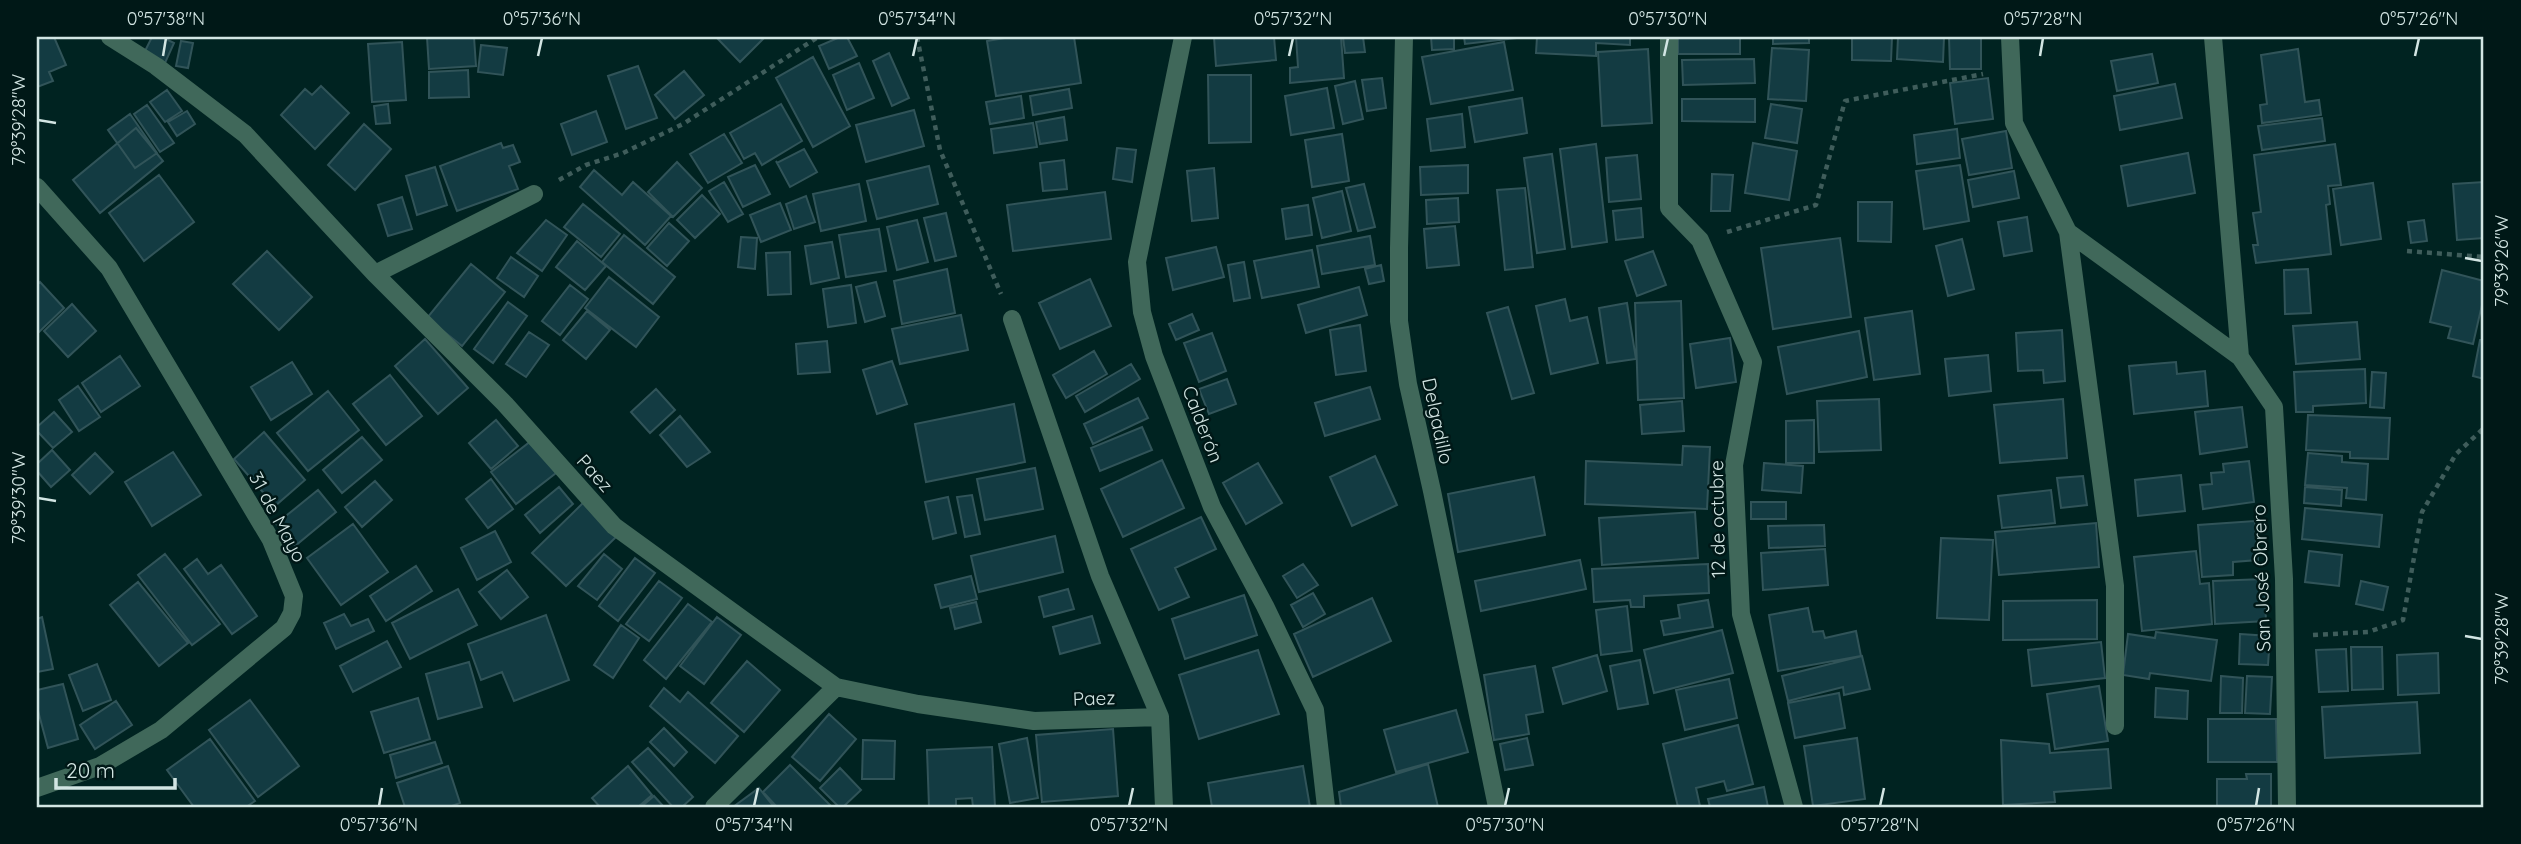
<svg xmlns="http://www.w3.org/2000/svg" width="2521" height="844" font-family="Quicksand,sans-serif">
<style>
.building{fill:#133b42;stroke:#315459;stroke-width:2}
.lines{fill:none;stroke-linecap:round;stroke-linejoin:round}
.path{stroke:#3f5d5b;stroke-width:4.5;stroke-dasharray:5 5;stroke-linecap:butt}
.minor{stroke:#40685a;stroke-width:18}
.ticks{fill:none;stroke:#d2e5e3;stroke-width:2.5}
.labels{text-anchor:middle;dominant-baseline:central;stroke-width:5;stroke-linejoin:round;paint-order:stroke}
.street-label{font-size:19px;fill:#d2e5e3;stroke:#001817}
.neatline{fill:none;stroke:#d2e5e3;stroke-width:2.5}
.ticks-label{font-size:18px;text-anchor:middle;fill:#d2e5e3}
</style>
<rect width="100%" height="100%" fill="#002321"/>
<path class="building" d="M37,37H54L66,65L49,72L53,81L37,87Z
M152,37H162L174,43L165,63L144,53Z
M427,37H474L476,66L429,69Z
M716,37H765L740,62Z
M840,37H847L857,56L829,69L819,46Z
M1011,37H1074L1081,83L996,96L987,41Z
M1214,37H1274L1276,60L1216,66Z
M1296,37H1341L1344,78L1290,83V68L1298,67Z
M1343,37H1363L1365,52L1345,53Z
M1431,37H1454V49L1432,50Z
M1464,37H1516V38L1465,44Z
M1537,37H1630V45L1596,43V56L1536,53Z
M1678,37H1740V54H1678Z
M1773,37H1809V43L1773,44Z
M1852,37H1892L1891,61L1852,60Z
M1898,37H1944L1943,62L1897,59Z
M1949,37H1981V69H1950Z
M181,41L193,43L188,68L176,66Z
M402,42L406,100L372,102L368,44Z
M1504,42L1513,90L1431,104L1422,57Z
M481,45L507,48L503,75L478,72Z
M1772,48L1809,50L1806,101L1768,99Z
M1648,49L1652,123L1602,126L1598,52Z
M2298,49L2305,102L2319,100L2321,115L2262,123L2260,105L2267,104L2261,55Z
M889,53L909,98L892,106L873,61Z
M2152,54L2158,83L2117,91L2111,61Z
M813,57L850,126L813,147L776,78Z
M1754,59L1755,83L1683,85L1682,60Z
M859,63L874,98L847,110L833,75Z
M638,66L657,118L626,129L608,76Z
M468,70L469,97L429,98V72Z
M684,71L704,95L675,119L655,95Z
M1208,75H1251V142L1209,143Z
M1382,78L1386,108L1367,111L1362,80Z
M1988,78L1993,119L1955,124L1950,83Z
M1355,81L1363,119L1343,124L1335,86Z
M2175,84L2182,118L2120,130L2114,96Z
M321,86L349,113L315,149L281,115L305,89L312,95Z
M1327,88L1334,128L1291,135L1285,96Z
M1069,89L1072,108L1033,115L1030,96Z
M167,90L182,111L165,122L150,102Z
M1021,96L1024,118L990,124L986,102Z
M1522,98L1527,133L1475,142L1469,107Z
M1682,99H1755V122L1682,121Z
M388,104L390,123L376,124L374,106Z
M781,104L802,141L762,165L755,153L744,159L730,133Z
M1771,104L1802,109L1797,143L1765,138Z
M147,105L174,143L160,152L134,114Z
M914,110L924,146L866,162L856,125Z
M187,111L195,124L177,136L168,122Z
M596,111L607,142L572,155L561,124Z
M130,114L157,153L135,168L108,130Z
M1462,114L1465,147L1431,151L1427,119Z
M1064,117L1067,140L1040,144L1036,122Z
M2322,118L2325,141L2262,150L2258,126Z
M1033,123L1037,147L994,153L991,129Z
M364,124L391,149L355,190L328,165Z
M136,128L163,161L100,213L73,180Z
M1957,129L1960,158L1917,164L1914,135Z
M2006,131L2012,168L1969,175L1962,139Z
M724,134L742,163L708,183L690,154Z
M1342,134L1349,181L1312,187L1305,140Z
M501,143L503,148L513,145L520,162L509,166L518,189L457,211L440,166Z
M1753,143L1797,151L1789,200L1745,193Z
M1596,144L1607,242L1572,247L1560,149Z
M2335,144L2341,185L2328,186L2330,204L2326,205L2331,254L2256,263L2253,245H2258L2253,213L2261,212L2254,155Z
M1117,148L1136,150L1132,182L1113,179Z
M804,149L817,172L790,187L776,161L777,163Z
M2188,153L2195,193L2128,206L2121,166Z
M1552,154L1565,249L1537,253L1524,158Z
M1637,155L1641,199L1609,202L1606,158Z
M1064,160L1067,189L1043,191L1040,163Z
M677,162L702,188L673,217L648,192Z
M755,165L770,194L743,207L728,177Z
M1468,165V193L1421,195L1420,167Z
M1960,165L1969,221L1924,229L1916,171Z
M929,166L938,204L877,219L867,181Z
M435,167L447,205L417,215L406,176Z
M1214,168L1218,218L1192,221L1187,171Z
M594,170L622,195L633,182L671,216L645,245L580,187Z
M2014,171L2019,198L1973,207L1968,180Z
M1712,174L1733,175L1730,211H1711Z
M159,175L194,222L144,261L109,213Z
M724,182L743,214L728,222L709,191Z
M2484,182V238L2457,240L2453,184Z
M2373,183L2381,239L2341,245L2333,189Z
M859,184L866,221L821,231L813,194Z
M1364,184L1375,227L1358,231L1346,188Z
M1525,188L1533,267L1505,270L1497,190Z
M1342,191L1351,231L1322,238L1313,198Z
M1105,192L1111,239L1013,251L1007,205Z
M702,195L720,214L695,238L677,220Z
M806,196L815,222L794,229L786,204Z
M402,197L412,229L388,236L378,205Z
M1458,198L1459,222L1427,224L1426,200Z
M1858,202H1892L1891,242L1858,241Z
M780,203L791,230L761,242L750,215Z
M583,204L620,234L601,257L564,227Z
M1308,205L1312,235L1286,239L1282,209Z
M1641,208L1643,237L1616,240L1613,211Z
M946,213L956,256L935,261L924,218Z
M2027,217L2032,251L2004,256L1998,222Z
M546,220L567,235L542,271L517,253Z
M917,220L928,262L897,270L887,227Z
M2424,220L2427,241L2411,243L2408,222Z
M669,223L689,241L667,266L647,248Z
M1455,226L1459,265L1427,268L1424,229Z
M879,229L886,271L846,277L839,235Z
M624,235L675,277L653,304L602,262Z
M1370,236L1375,265L1322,274L1317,246Z
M741,237L757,238L755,269L738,267Z
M1840,238L1851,317L1773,329L1761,248Z
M1962,239L1974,289L1948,296L1936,246Z
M577,241L606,266L585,290L556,267Z
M832,242L839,278L811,284L805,246Z
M1216,247L1224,277L1173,290L1166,258Z
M1312,250L1319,287L1262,298L1254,261Z
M267,251L312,297L279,330L233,284Z
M1653,251L1666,285L1637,296L1625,261Z
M790,252L791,294L768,295L766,253Z
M511,257L538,276L524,297L497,278Z
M1244,262L1250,298L1234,301L1228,265Z
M471,264L505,292L462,346L427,318Z
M1381,265L1384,281L1369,284L1365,269Z
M947,269L955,313L902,324L894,281Z
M2308,269L2311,313L2285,314L2284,270Z
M2442,270L2484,281V296L2473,344L2448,338L2451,327L2430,322Z
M609,277L659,317L636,347L585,308Z
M1090,279L1111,326L1060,349L1039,303Z
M40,282L64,308L37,334V285Z
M876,282L885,316L865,322L856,287Z
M570,285L588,299L560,335L542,321Z
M851,285L856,323L828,327L823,289Z
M1359,287L1367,315L1306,333L1298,305Z
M1565,299L1570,321L1587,317L1598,363L1551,374L1536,306Z
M1681,301L1684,398L1638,400L1635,303Z
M508,302L527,316L493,363L474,349Z
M1627,303L1636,359L1607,363L1599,308Z
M72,304L96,331L68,357L44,331Z
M1508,307L1534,393L1512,399L1487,313Z
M587,311L610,330L586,359L563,340Z
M1912,311L1920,374L1874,380L1865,318Z
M1192,314L1199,330L1176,340L1169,324Z
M961,315L968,350L900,364L892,329Z
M2357,322L2360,359L2296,364L2293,326Z
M1360,325L1366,371L1336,375L1330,330Z
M2062,330L2065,381L2044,383L2043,370L2018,371L2016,333Z
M1859,331L1867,377L1787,394L1778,347Z
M529,332L549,345L526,377L506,364Z
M1212,333L1226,371L1199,382L1184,343Z
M1730,338L1736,382L1696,388L1690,344Z
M425,339L468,388L438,414L395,366Z
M2480,340H2484V379L2473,376Z
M827,341L830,372L798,374L796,344Z
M1094,351L1107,374L1066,398L1053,375Z
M1988,355L1991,391L1949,396L1945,359Z
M120,356L140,386L101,412L82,383Z
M892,361L907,404L877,414L863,370Z
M292,362L312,394L271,420L251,387Z
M2176,362L2177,374L2205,371L2208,406L2134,414L2129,366Z
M1131,364L1140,379L1085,412L1076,396Z
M2365,369L2366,403L2313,406V412H2296L2294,372Z
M2372,372L2386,373L2384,408L2370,407Z
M390,375L422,416L386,445L353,404Z
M1227,379L1236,404L1209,414L1199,389Z
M78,386L100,417L79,431L59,400Z
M1370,387L1380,419L1325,436L1315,403Z
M656,389L675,410L650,433L631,412Z
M328,391L359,430L308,471L277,433Z
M1138,398L1148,418L1093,444L1084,424Z
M1879,399L1881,450L1819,452L1817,401Z
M2063,399L2067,458L2000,463L1994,405Z
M1682,401L1684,431L1642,434L1640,405Z
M1014,404L1025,462L926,482L915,424Z
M2242,407L2247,447L2200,454L2195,412Z
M54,412L72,432L53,448L37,431V427Z
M2308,415L2390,418L2388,459L2350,458V452L2306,450Z
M680,416L710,452L687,467L660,435Z
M496,420L518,446L491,469L469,443Z
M1814,420V463H1786V421Z
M1142,427L1152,450L1100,471L1091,448Z
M264,432L305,480L275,506L234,459Z
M362,437L382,460L342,493L323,470Z
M531,441L556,473L516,504L491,472Z
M1683,446L1710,447L1707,509L1585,504L1586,461L1682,465Z
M52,450L70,470L51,487L37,471V464Z
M173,452L201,495L152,526L125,482Z
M95,453L113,472L90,494L72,475Z
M2308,453L2342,456V462L2368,464L2366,500L2346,498L2347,488L2305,485Z
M1375,456L1397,505L1352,526L1330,477Z
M1162,460L1184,508L1123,537L1101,489Z
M2249,461L2254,502L2203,509L2200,485L2212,484L2211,473L2224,472L2223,464Z
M1258,463L1282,503L1246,524L1223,483Z
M1764,463L1803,466L1801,493L1762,490Z
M1035,468L1043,509L985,520L977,479Z
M2181,475L2185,511L2138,516L2135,480Z
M2083,476L2087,505L2061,508L2057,478Z
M1534,477L1545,535L1458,552L1448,494Z
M491,479L513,509L488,528L466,499Z
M375,481L392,500L362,527L345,507Z
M559,487L573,504L540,533L525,515Z
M2305,487L2342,490L2341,506L2304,503Z
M318,490L336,512L295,546L276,524Z
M2051,490L2055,523L2002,528L1998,496Z
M972,495L980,534L965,537L957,497Z
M948,497L956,533L933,539L925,502Z
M1751,502H1786V519H1751Z
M583,503L616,537L566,586L532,553Z
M2305,508L2382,515L2379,547L2302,539Z
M1695,512L1698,558L1602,565L1599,518Z
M1201,517L1216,549L1175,568L1189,597L1159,610L1131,549Z
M2255,521L2258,560L2233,562V575L2202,577L2198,525Z
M2096,523L2099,567L1999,575L1995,532Z
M353,524L388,572L341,605L307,558Z
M1824,525L1825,546L1769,548L1768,526Z
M495,531L511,562L477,580L461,548Z
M1055,536L1063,572L979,592L971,556Z
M1941,538L1993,540L1989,620L1937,618Z
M1825,549L1828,585L1763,590L1761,553Z
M2196,551L2200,584L2209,583L2212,624L2142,631L2134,557Z
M2309,551L2342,555L2339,586L2305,582Z
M165,554L220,624L192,645L138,575Z
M604,554L622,569L597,600L578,586Z
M635,558L655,573L618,621L599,606Z
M197,559L208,574L221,565L257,616L232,634L184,569Z
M1580,560L1586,589L1481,611L1475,581Z
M1303,564L1318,585L1297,598L1283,576Z
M1708,564L1709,593L1644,596V607H1631L1630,600L1594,602L1592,569Z
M416,566L432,591L386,621L370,596Z
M507,570L528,597L501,619L479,592Z
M971,576L977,599L941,608L935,585Z
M2264,579L2266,621L2215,624L2213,581Z
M659,581L682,598L649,641L626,624Z
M2361,581L2388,587L2383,610L2356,604Z
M138,582L188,643L159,666L110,605Z
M458,589L477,625L410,659L392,623Z
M1068,589L1074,609L1044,617L1039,597Z
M1313,593L1325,614L1303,627L1291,605Z
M1244,595L1257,635L1185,659L1172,619Z
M1372,598L1391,641L1313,677L1294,634Z
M1708,600L1713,627L1664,635L1661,621L1680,618L1678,605Z
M2097,600V639L2003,640V601Z
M976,602L981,622L955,629L950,608Z
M688,604L712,622L666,679L644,660Z
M1627,606L1632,651L1601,655L1596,610Z
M1808,608L1813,632L1823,631L1825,638L1856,631L1861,656L1778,671L1769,615Z
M344,614L351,626L368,619L374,631L336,649L324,623Z
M546,615L569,680L514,701L502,672L481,680L468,644Z
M1092,616L1100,643L1060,654L1053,627Z
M42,617L53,669L37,672V619Z
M717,617L741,635L704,684L680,666Z
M621,625L639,638L613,678L594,665Z
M1722,630L1733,673L1654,693L1644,650Z
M2156,632L2217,640L2211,681L2150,673L2149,679L2123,675L2128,634L2155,638Z
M2240,634L2270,636L2268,665L2239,664Z
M387,641L401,667L353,692L340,666Z
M2101,642L2105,678L2032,686L2028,650Z
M2351,647H2382L2383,689L2352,690Z
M2346,649L2348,691L2319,692L2316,650Z
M1258,650L1279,714L1199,739L1179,675Z
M2438,653L2439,693L2398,695L2397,655Z
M1597,655L1607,691L1563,704L1553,668Z
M1862,656L1870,689L1844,695L1843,687L1788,701L1782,676Z
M1640,660L1648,704L1618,709L1610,666Z
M747,661L780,690L744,732L711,703Z
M469,662L482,707L438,719L426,674Z
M97,664L111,700L83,711L69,675Z
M1535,666L1543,712L1526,715L1529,734L1494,740L1484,675Z
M2221,676L2243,678L2242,713H2220Z
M2247,676L2272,677L2270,714L2245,713Z
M1729,679L1737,718L1685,730L1676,690Z
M63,684L78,739L48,748L37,707V690Z
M2099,686L2108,741L2055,749L2047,694Z
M664,688L680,702L688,692L738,736L715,763L650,706Z
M2156,688L2188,691L2187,719L2155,717Z
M1839,693L1845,728L1795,738L1788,703Z
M418,698L430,739L384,753L371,712Z
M250,700L299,766L258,797L209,730Z
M116,701L132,725L95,749L80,725Z
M2417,702L2420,753L2325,758L2322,707Z
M1456,710L1468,752L1396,772L1384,730Z
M829,714L856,739L820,781L792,757Z
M2208,719H2276L2277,762H2208Z
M1738,725L1753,784L1727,791L1724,781L1696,788L1700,806L1678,807L1663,744Z
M664,728L687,752L674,766L650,742Z
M1113,729L1118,796L1042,802L1036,735Z
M1027,738L1038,798L1010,803L999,744Z
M1527,738L1533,765L1505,770L1500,744Z
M1857,738L1865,799L1813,806L1804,746Z
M210,739L255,801L246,807H194L167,770Z
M863,740L895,741L894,779H862Z
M2001,740L2049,744L2050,753L2108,749L2111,788L2054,792L2055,802L2003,805Z
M435,742L442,763L396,778L390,755Z
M992,747L995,807H973L972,798L956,799V807H929L927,750Z
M648,748L693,797L682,807H673L632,762Z
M1428,764L1438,807H1341L1339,792Z
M790,765L832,807H777L763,792Z
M448,766L460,803L449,807H405L397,783Z
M628,766L652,795L638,807H600L592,798Z
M1303,766L1310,807H1212L1208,783Z
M840,768L861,790L843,807H839L820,788Z
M2246,774H2271V807H2217V779H2247Z
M1764,787L1768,807H1710L1708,799Z
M759,788L774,807H733Z
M654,796L664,807H641Z"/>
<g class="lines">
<path class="path" d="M917,37L940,150L1001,294
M559,180L586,165L623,153L683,124L818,37
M1727,232L1816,205L1845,101L1983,74
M2407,251L2484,257
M2313,635L2368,632L2403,620L2422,512L2456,454L2484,428"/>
<path class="minor" d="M110,37L156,66L245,134L375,274L505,404L614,526L836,687L918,704L1034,721L1160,717
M1183,37L1137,262L1142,312L1154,356L1212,507L1265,606L1315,710L1326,807
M1404,37L1399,248V321L1408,384L1432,491L1497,807
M1669,37V208L1700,240L1753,362L1734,465L1741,614L1794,807
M2010,37L2014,123L2068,232L2240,357L2274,407L2284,579L2287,807
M2213,37L2240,357
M37,187L109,268L271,540L294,596L292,613L284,628L161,730L100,766L37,788
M2068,232L2115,586V726
M375,274L534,194
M1012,319L1100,576L1160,717L1164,807
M714,807L836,687"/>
</g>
<path class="ticks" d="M163,56L166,38M538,56L542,38M913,56L917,38M1289,56L1293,38M1664,56L1668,38M2040,56L2043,38M2415,56L2419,38M38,120L56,123M2465,258L2482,261M38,498L56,501M2465,636L2482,639M379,806L382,788M754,806L758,788M1129,806L1133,788M1505,806L1509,788M1880,806L1884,788M2256,806L2259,788"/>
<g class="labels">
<g class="street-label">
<text transform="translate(1438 421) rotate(78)">Delgadillo</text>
<text transform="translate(1203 424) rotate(69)">Calderón</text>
<text transform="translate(595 473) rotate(48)">Paez</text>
<text transform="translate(278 517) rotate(62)">31 de Mayo</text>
<text transform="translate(1717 519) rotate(-91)">12 de octubre</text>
<text transform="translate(2261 578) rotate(-92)">San José Obrero</text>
<text transform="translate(1094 698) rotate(-2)">Paez</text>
</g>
</g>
<rect width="2521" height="844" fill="none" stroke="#001817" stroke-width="77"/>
<path d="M56 778v10h119v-10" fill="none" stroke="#d2e5e3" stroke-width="3.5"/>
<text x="66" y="778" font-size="21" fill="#d2e5e3" stroke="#001817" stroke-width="5" paint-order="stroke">20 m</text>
<rect x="38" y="38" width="2444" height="768" class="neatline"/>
<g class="ticks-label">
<text x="166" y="25">0°57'38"N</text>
<text x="542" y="25">0°57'36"N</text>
<text x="917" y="25">0°57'34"N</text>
<text x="1293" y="25">0°57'32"N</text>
<text x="1668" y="25">0°57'30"N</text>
<text x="2043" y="25">0°57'28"N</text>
<text x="2419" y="25">0°57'26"N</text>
<text transform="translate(19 120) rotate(-90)" y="6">79°39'28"W</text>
<text transform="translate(2502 261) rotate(-90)" y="6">79°39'26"W</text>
<text transform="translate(19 498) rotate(-90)" y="6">79°39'30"W</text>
<text transform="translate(2502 639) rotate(-90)" y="6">79°39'28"W</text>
<text x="379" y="831">0°57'36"N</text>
<text x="754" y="831">0°57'34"N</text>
<text x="1129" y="831">0°57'32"N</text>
<text x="1505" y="831">0°57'30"N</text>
<text x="1880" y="831">0°57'28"N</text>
<text x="2256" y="831">0°57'26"N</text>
</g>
</svg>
